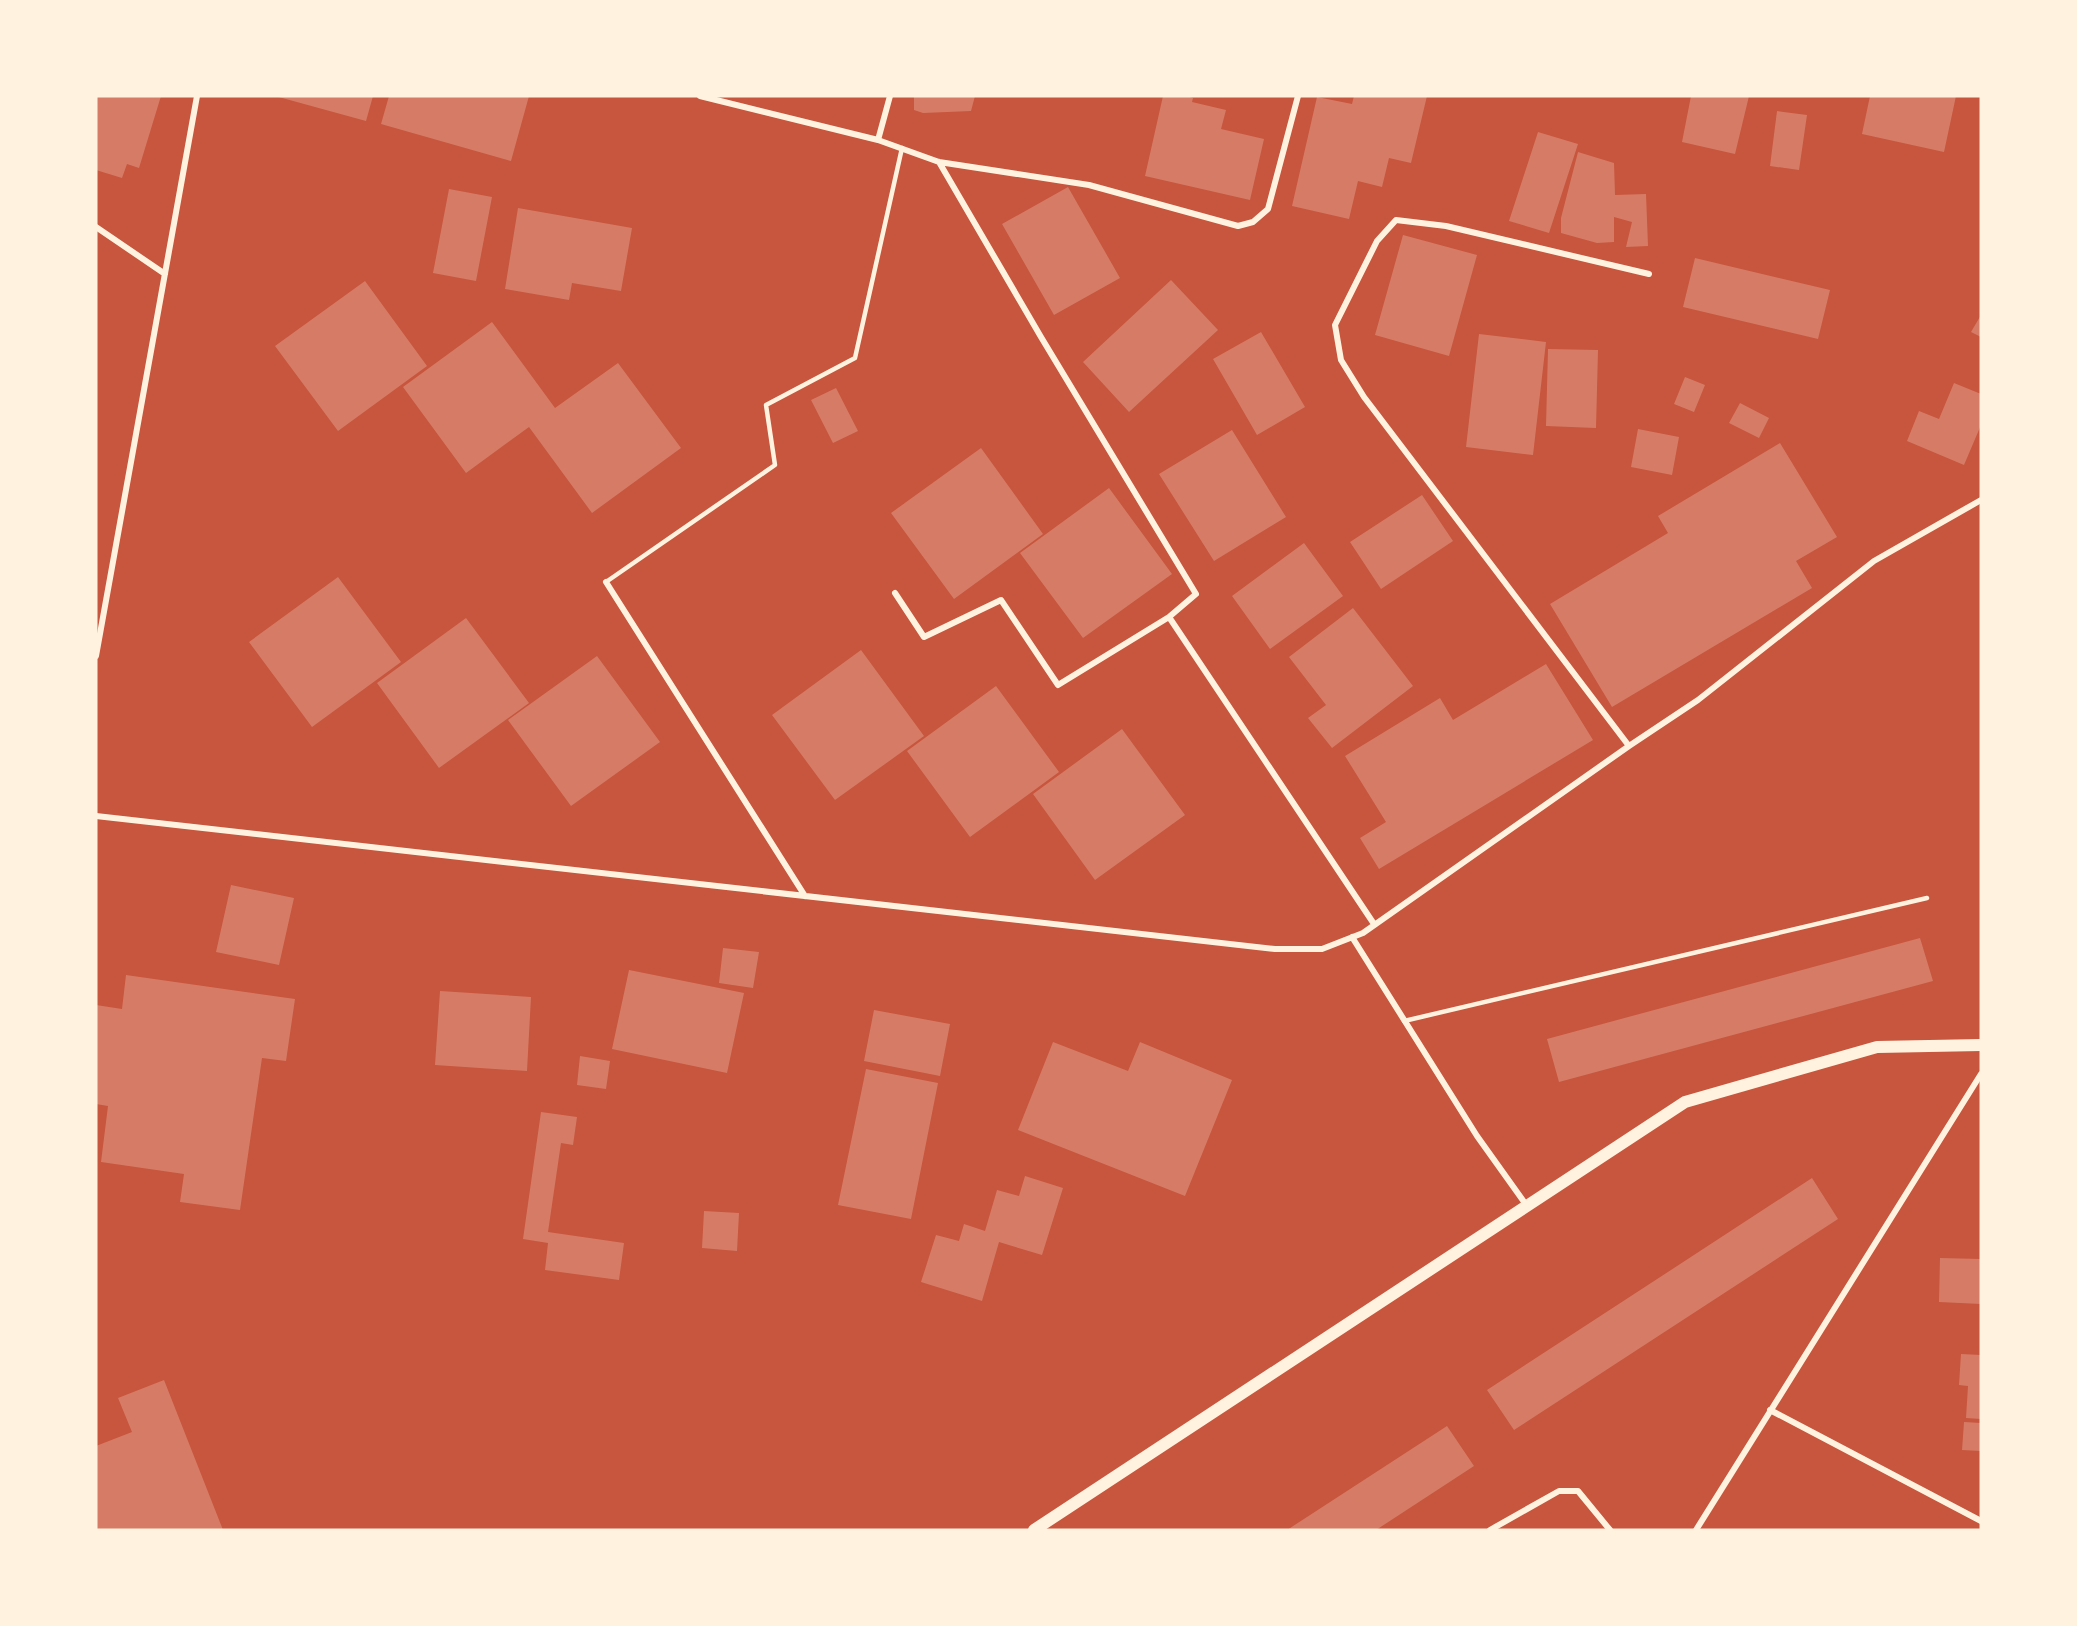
<svg xmlns="http://www.w3.org/2000/svg" width="2077" height="1626" font-family="Jost,sans-serif">
<style>
.building{fill:#d67c66}
.lines{fill:none;stroke-linecap:round;stroke-linejoin:round}
.service{stroke:#fff3e0;stroke-width:4.5}
.minor{stroke:#fff3e0;stroke-width:6}
.secondary{stroke:#fff3e0;stroke-width:12}
</style>
<rect width="100%" height="100%" fill="#c8553d"/>
<path class="building" d="M96,96H161L139,168L127,164L122,178L96,170Z
M275,96H373L366,121Z
M389,96H529L511,161L381,124Z
M914,96H975L971,111L923,113L914,110Z
M1163,96H1187L1193,98L1192,102L1226,110L1221,129L1264,139L1250,200L1145,176Z
M1354,96H1427L1411,163L1389,158L1382,187L1358,181L1349,219L1292,206L1317,97L1352,104Z
M1691,96H1749L1735,154L1682,142Z
M1870,96H1956L1944,152L1862,134Z
M1777,111L1807,115L1799,170L1770,166Z
M1538,132L1578,144L1549,233L1509,221Z
M1578,152L1614,163L1615,195L1646,194L1648,246L1626,247L1632,222L1614,217V242L1597,243L1561,233V218Z
M1068,187L1120,278L1054,315L1002,224Z
M449,189L492,197L476,281L433,273Z
M518,208L632,228L621,291L572,283L569,300L505,289Z
M1403,235L1477,255L1449,356L1375,335Z
M1695,258L1830,290L1818,339L1683,307Z
M1171,280L1218,330L1129,412L1083,362Z
M365,281L427,366L338,431L275,346Z
M1981,315V337L1971,332Z
M492,322L555,408L618,363L681,448L592,513L529,427L466,473L403,387Z
M1261,332L1305,407L1257,435L1213,359Z
M1479,334L1546,342L1533,455L1466,447Z
M1548,349L1598,350L1596,428L1546,426Z
M1685,377L1705,385L1694,412L1674,404Z
M1954,383L1981,394V425L1964,465L1907,441L1919,411L1939,419Z
M836,388L858,431L833,443L811,400Z
M1740,403L1769,418L1759,438L1729,423Z
M1638,429L1679,437L1672,475L1631,467Z
M1232,430L1286,517L1214,561L1159,474Z
M1780,443L1837,537L1796,561L1812,588L1612,707L1550,604L1668,533L1658,516Z
M981,448L1043,534L954,599L891,513Z
M1109,488L1172,574L1083,638L1020,553Z
M1422,495L1453,541L1381,589L1350,542Z
M1304,543L1343,596L1270,649L1232,596Z
M338,577L401,662L312,727L249,642Z
M1353,608L1413,686L1332,748L1308,718L1326,705L1289,657Z
M466,618L529,703L439,768L377,683Z
M861,650L924,736L835,800L772,715Z
M597,656L660,742L571,806L508,720Z
M1546,664L1593,740L1379,869L1360,838L1386,822L1345,756L1440,698L1453,720Z
M996,686L1059,772L970,837L907,751Z
M1122,729L1185,815L1095,880L1033,794Z
M231,885L294,898L279,965L216,952Z
M1920,938L1933,981L1559,1082L1547,1039Z
M723,948L759,952L753,988L719,983Z
M629,970L744,993L727,1073L612,1049Z
M126,975L295,999L286,1061L262,1058L240,1210L180,1202L184,1174L101,1162L108,1106L96,1104V1005L122,1009Z
M440,991L531,997L527,1071L435,1065Z
M874,1010L950,1024L940,1076L864,1061Z
M1053,1042L1128,1071L1140,1042L1232,1080L1185,1196L1018,1130Z
M580,1056L610,1061L606,1089L577,1085Z
M866,1069L938,1083L911,1219L838,1205Z
M541,1112L577,1117L573,1145L561,1143L548,1232L624,1243L619,1280L545,1270L548,1243L523,1239Z
M1025,1176L1063,1188L1042,1255L999,1242L982,1301L921,1282L936,1235L959,1241L964,1224L985,1231L997,1190L1019,1196Z
M1812,1178L1838,1219L1514,1430L1487,1390Z
M704,1211L739,1213L737,1251L702,1248Z
M1940,1258L1981,1259V1304L1939,1302Z
M1961,1354L1981,1355V1419L1966,1418L1968,1386L1959,1385Z
M164,1380L223,1530H96V1446L132,1432L118,1398Z
M1964,1422L1981,1423V1451L1962,1450Z
M1447,1426L1474,1466L1376,1530H1287Z"/>
<g class="lines">
<path class="service" d="M606,582L775,465L766,405L855,358L902,148
M1404,1021L1927,898"/>
<path class="minor" d="M700,96L878,140L939,162L1089,185L1238,226L1253,222L1268,209L1298,96
M878,140L890,96
M96,227L165,274
M606,582L805,896
M895,593L924,637L1001,600L1058,685L1169,617L1196,594L1041,337L939,162
M1169,617L1374,924
M96,656L197,96
M1629,746L1364,397L1341,360L1335,325L1377,241L1396,220L1446,226L1649,274
M96,816L1275,949H1322L1363,933L1629,746L1698,700L1874,561L1981,500
M1352,937L1477,1136L1527,1206
M1770,1410L1981,1521
M1490,1530L1559,1491H1578L1610,1530
M1696,1530L1981,1074"/>
<path class="secondary" d="M1034,1530L1685,1102L1877,1047L1981,1045"/>
</g>
<rect width="2077" height="1626" fill="none" stroke="#fff3e0" stroke-width="195"/>
</svg>
